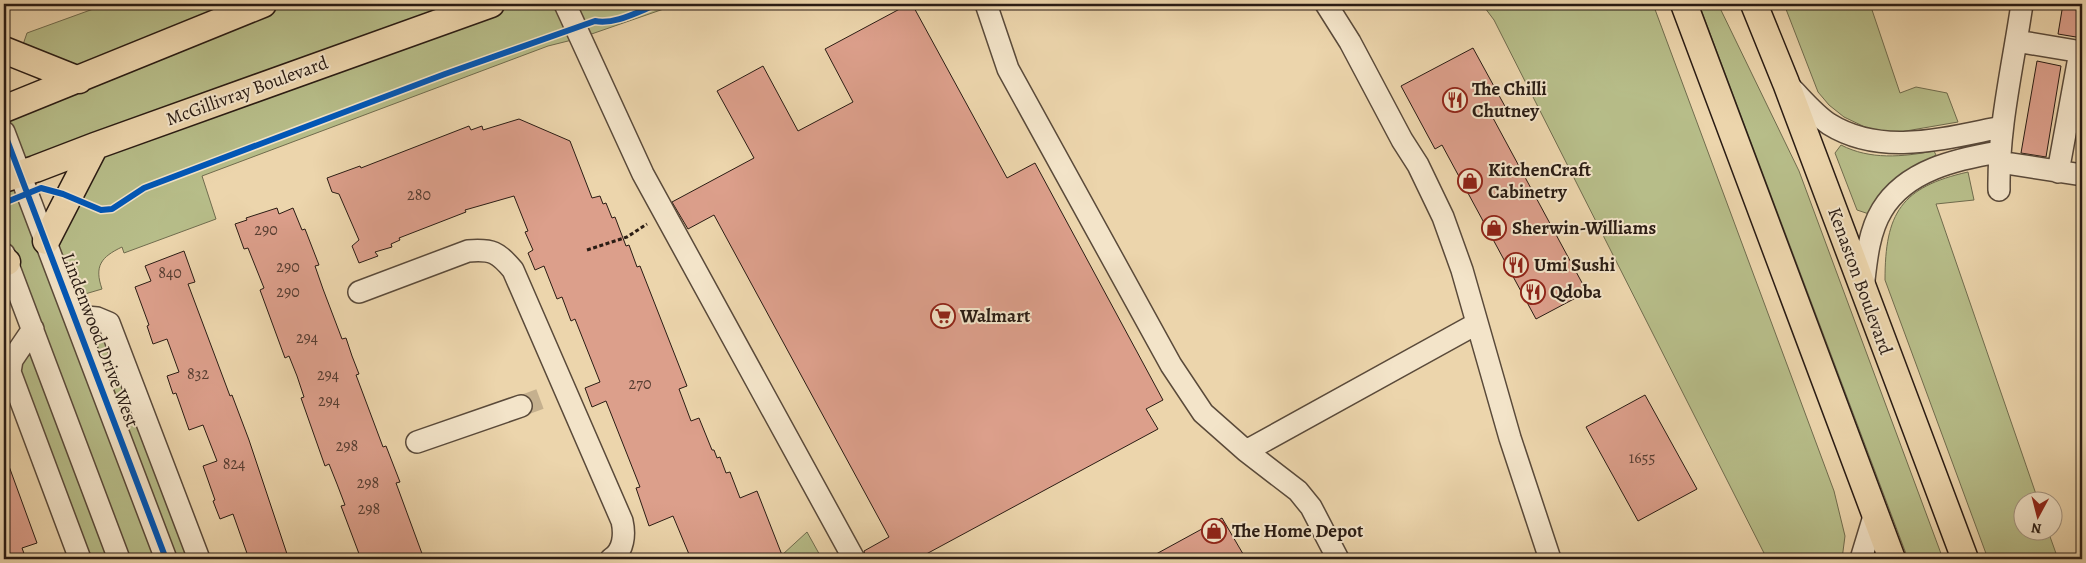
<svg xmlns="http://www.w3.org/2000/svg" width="2086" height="563" font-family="Alegreya,serif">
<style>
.green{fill:#b7bd89;stroke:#706c4e;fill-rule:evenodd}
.building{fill:#dc9f8b;stroke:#2a1c14}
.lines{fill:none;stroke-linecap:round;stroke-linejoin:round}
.minor-tunnel{stroke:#c5b08e;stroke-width:21;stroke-dasharray:21 11;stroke-linecap:butt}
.minor-casing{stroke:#5a4a3a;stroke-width:24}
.major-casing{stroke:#2a1c14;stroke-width:29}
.path{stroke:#2a1c14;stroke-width:3;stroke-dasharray:4 2.5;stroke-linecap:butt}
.minor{stroke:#f3e4c9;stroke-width:21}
.major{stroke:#ecd5ac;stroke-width:26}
.cycleway-casing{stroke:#f3e4c9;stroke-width:9}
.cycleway{stroke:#0057b8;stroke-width:6}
.labels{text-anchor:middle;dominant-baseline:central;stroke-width:4;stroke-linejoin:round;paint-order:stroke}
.number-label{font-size:16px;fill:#563d32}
.poi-label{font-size:19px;font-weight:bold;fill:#2a1c14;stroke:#f3e4c9;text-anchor:start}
.street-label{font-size:19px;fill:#2a1c14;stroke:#f3e4c9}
</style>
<rect width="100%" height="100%" fill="#ecd5ac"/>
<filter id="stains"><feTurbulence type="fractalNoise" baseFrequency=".004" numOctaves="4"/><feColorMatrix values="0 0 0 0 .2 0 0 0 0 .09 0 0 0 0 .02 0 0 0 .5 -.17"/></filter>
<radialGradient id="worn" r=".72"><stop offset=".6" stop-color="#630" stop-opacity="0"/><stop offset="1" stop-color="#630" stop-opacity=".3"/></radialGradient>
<path class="green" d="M107,4H678L580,38L548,46L202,176L216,219L124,253L122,247C101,257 94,266 102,289L68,299L97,318L199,559H80L10,372L33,329L16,287L4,292V179L20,174L4,132V109L78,80L19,56L27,33ZM95,147L46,241L21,174Z
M1482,4H1653L1834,491L1845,536L1842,559H1767L1494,20Z
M1699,4H1718L1799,171L1943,559H1908Z
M1784,4H1870L1900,93L1916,87L1947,93L1958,122L1900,132H1884L1867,128L1844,117L1829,105L1818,92Z
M1841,145C1870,160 1902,157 1934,151L1936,155L1916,166L1869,214L1857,210L1835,153Z
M1968,172L1974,200L1936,204L2038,500H2024V530L2048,531L2058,559H1988L1885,280C1885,213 1901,187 1968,172Z
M807,532L822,559H773L782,555Z"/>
<path class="building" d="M909,4H912L1007,178L1035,163L1163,400L1146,409L1158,429L917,559H866L864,551L889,537L714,215L688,229L672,202L754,158L717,91L763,66L798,131L853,102L825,49Z
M2063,4H2082V38L2058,34Z
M1473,48L1507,110L1493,118L1587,292L1536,319L1442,145L1435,149L1401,86Z
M2037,61L2061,66L2046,157L2021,153Z
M519,119L570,141L592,198L600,196L603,204L606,203L612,218L615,217L626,246L629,245L637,267L640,266L687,386L679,389L691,421L699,418L712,450H714L717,458L720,457L726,473L730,472L740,498L757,491L782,555L769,559H691L673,516L649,526L636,488L640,487L606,401L592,407L585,388L600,382L575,319L571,321L562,297L557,299L544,266L535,270L528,253L533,250L525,232L528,231L514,196L465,210L466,212L399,238L400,240L391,244L392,247L375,252L378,256L359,263L352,246L359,240L339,194L332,192L327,178L360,166L361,168L469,126L471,130L482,126L483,130Z
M277,208L279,214L293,208L302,230L305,229L319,265L315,266L323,289L342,339L346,338L352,356L359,374L356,375L383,447L386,446L400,482L396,483L424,559H361L341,506L345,505L337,484L329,464L325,466L301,398L304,397L297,376L289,356L285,358L260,290L264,288L248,248L244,249L235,224L247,220L246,218Z
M184,251L195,282L188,284L230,396L232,395L249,440L287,554L274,559H249L233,514L220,519L213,501L215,500L203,466L217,461L203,425L189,430L176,393L173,394L167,376L179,372L167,339L153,344L147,326L149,325L135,287L151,281L145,266Z
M1645,395L1697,489L1638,521L1586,427Z
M4,458H6L37,543L22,548L26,559H4Z
M1222,518L1246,559H1147Z"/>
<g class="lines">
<path class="minor-tunnel" d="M521,406L540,399"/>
<defs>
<path id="minor" d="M565,4L643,174L854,559
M986,4L1008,69L1171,365L1203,413L1246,451L1298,491L1311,507L1338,559
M1326,4L1350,42L1402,140L1418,165L1443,217L1462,270L1510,438L1550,559
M2016,41L2082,52
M1790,87C1802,99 1814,114 1829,124C1882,157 1945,138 2002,127
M4,132L166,559
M1999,162L2076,174
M2058,172L2080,52
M1999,190C1998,127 2013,66 2022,4
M4,254L119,559
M1863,289C1866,263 1868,233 1882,210C1906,170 1957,159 1999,152
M359,292L468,251C492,249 498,252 513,270L622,521C625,534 624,551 611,559
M75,316L97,318L109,323L199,559
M33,329L12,360L10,372L80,559
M417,442L521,406
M1246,451L1476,324
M1861,559L1875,513"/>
<path id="major" d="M1684,4L1892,559
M1754,4L1786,83L1965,559
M4,50L79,80
M4,109L263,4
M4,179L35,169L95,146L491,4
M46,241L95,146
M4,260L7,262"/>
</defs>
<use href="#minor" class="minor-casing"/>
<use href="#major" class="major-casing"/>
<path class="path" d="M587,250L627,237L647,224"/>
<use href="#minor" class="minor"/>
<use href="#major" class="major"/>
<defs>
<path id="cycleway" d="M4,132L166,559
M4,203L41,188L63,194L101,210L112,209L144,188L445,74L595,21C615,25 639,11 658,4"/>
</defs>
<use href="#cycleway" class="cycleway-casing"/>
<use href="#cycleway" class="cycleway"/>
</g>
<defs>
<symbol id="restaurant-ring" viewBox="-11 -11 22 22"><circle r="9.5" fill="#f3e4c9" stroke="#8f2418" stroke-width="1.5"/><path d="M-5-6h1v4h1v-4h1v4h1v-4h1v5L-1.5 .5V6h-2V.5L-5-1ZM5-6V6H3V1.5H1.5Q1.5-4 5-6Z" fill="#8f2418"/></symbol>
<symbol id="shop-ring" viewBox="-11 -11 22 22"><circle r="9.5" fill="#f3e4c9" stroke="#8f2418" stroke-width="1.5"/><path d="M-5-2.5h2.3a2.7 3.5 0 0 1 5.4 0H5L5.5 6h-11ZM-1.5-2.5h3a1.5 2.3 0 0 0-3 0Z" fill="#8f2418"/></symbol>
<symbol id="supermarket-ring" viewBox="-11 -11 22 22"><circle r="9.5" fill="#f3e4c9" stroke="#8f2418" stroke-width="1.5"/><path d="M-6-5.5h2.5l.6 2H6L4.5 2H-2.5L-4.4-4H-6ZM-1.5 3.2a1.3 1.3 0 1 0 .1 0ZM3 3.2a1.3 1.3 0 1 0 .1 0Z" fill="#8f2418"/></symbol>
</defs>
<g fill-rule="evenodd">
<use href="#restaurant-ring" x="1441" y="86" width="28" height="28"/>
<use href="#shop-ring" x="1456" y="167" width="28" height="28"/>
<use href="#shop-ring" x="1480" y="214" width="28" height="28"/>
<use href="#restaurant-ring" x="1502" y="251" width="28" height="28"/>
<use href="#restaurant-ring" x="1519" y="278" width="28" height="28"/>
<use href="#supermarket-ring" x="929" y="302" width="28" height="28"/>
<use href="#shop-ring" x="1200" y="517" width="28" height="28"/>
</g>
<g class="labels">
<g class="number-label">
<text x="419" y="195">280</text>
<text x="266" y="230">290</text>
<text x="288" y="267">290</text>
<text x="170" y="273">840</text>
<text x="288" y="292">290</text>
<text x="307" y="338">294</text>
<text x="198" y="374">832</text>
<text x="328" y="375">294</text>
<text x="640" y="384">270</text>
<text x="329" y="401">294</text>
<text x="347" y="446">298</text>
<text x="1642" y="458">1655</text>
<text x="234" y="464">824</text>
<text x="368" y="483">298</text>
<text x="369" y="509">298</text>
</g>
<g class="poi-label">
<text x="1472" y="89">The Chilli<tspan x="1472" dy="22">Chutney</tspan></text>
<text x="1488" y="170">KitchenCraft<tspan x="1488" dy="22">Cabinetry</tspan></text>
<text x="1512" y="228">Sherwin-Williams</text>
<text x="1534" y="265">Umi Sushi</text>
<text x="1550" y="292">Qdoba</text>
<text x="960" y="316">Walmart</text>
<text x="1232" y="531">The Home Depot</text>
</g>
<g class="street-label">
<text transform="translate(247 91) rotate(-20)">McGillivray Boulevard</text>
<text transform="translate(1860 281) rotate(70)">Kenaston Boulevard</text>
<text transform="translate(100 340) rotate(69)">Lindenwood Drive West</text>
</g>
</g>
<rect width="2086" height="563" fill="none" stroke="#ecd5ac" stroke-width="20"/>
<rect x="5" y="5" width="2076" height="553" fill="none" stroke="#2a1c14" stroke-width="2.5"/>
<rect x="10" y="10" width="2066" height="543" fill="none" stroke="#2a1c14"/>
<g transform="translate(2038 516) rotate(187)"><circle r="24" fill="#f3e4c9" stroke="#a39481"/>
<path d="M0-4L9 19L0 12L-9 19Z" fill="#8f2418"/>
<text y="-8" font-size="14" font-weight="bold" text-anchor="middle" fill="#2a1c14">N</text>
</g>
<rect width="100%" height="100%" filter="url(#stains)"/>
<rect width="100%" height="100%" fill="url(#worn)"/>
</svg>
